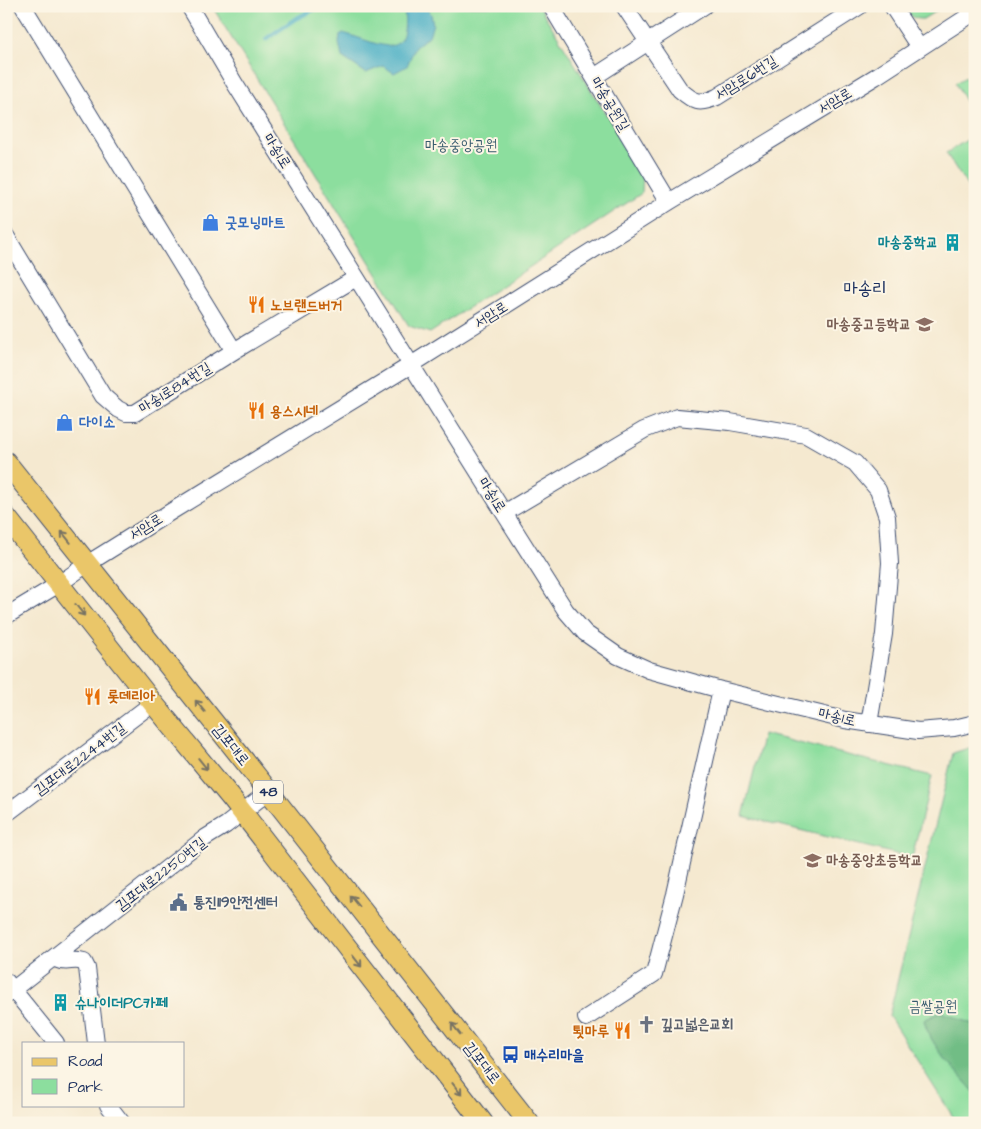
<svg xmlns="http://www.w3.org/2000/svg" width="981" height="1129" font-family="'Architects Daughter','Poor Story',sans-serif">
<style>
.green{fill:#8cde9e;stroke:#54867e}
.forest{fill:#71bd85;stroke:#467672}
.water{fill:#46aec5;stroke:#306e92}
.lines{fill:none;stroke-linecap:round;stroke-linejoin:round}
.stream{stroke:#46aec5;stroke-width:4.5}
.minor-casing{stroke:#3c4b6f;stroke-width:18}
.major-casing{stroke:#3c4b6f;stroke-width:22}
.minor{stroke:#fff;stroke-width:16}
.major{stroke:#eac669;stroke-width:20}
.oneway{stroke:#787363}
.labels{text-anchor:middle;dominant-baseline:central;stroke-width:4;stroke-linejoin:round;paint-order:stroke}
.shield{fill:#fcf5e5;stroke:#5e6a86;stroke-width:1}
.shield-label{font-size:14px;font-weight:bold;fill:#1b2f5e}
.street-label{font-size:15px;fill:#1b2f5e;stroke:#fcf5e5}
.park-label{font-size:15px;fill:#375b6e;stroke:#fcf5e5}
.shop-label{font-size:15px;font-weight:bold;fill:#366cbe;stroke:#fcf5e5;text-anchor:start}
.culture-label{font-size:15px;font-weight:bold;fill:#0d838f;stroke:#fcf5e5;text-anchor:end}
.food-label{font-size:15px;font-weight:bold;fill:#c56008;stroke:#fcf5e5;text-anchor:start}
.education-label{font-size:15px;font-weight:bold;fill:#785e54;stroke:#fcf5e5;text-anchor:end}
.service-label{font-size:15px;font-weight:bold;fill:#4e5e75;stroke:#fcf5e5;text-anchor:start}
.worship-label{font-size:15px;font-weight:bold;fill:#5b616d;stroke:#fcf5e5;text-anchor:start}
.transit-label{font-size:15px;font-weight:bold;fill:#164399;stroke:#fcf5e5;text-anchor:start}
.quarter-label{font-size:18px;fill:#1b2f5e;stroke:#fcf5e5}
</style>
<rect width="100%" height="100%" fill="#fcf5e5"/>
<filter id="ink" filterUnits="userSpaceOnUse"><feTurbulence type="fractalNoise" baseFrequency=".02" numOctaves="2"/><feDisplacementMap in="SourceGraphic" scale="10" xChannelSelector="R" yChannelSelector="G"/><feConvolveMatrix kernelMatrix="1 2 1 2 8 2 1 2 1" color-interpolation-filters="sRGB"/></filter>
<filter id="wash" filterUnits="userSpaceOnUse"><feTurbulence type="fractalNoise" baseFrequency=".0096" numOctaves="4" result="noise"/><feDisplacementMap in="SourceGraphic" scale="20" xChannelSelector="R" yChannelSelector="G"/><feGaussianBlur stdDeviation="1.12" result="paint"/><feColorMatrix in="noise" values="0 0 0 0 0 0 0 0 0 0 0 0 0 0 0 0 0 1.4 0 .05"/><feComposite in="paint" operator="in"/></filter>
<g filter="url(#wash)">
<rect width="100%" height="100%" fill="#f5e9d0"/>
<path class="green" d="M212,6H539L643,174L642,193L430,333L409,326Z
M903,6H944L923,19C913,20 908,14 903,6Z
M975,72V114L973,115L955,83Z
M975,135V198L946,153Z
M763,734L932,776L912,858L743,816Z
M975,746V1123H957L889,1016L953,753Z"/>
<path class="forest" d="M941,1012L975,1025V1093C958,1073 929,1045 924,1020Z"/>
<path class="water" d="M404,6H426L431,14L433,24L429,36L415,47L407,66L394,73L383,66L366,73L342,57L339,43L340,35L343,33C380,43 410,66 404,6Z"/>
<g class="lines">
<path class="stream" d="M266,39L295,19L321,6"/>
</g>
</g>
<g filter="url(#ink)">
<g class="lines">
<defs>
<path id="minor" d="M23,6L234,351
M189,6L235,84L504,513L566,611L585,633L618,656L649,670L721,690L845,720L918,731L954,728L975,723
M551,6L669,202
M624,6L680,90C694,102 699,105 717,97L860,6
M892,6L919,47
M594,77L704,6
M6,236L103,396L118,409L126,413H135L234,351L356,278
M504,513L644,430L677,417L730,422L806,435L855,463L878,490L887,517L890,563L884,634L869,724
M6,616L59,584L87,564L172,511L411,365L669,202L875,77L975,12
M6,814L153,703
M55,959C68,965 71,958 84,962L87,968L96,1043
M6,981L56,1043
M6,995L205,838L226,825L268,792
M586,1018L654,974L675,894L721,690
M108,1105L122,1123"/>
<path id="major" d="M6,462L258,778L529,1123
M6,517L153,703L232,799L483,1123"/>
</defs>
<use href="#minor" class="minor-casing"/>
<use href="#major" class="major-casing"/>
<use href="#minor" class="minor"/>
<use href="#major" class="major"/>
</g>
<defs><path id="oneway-shaft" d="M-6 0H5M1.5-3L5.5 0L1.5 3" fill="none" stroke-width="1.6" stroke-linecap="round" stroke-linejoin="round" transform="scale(1.25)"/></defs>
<g class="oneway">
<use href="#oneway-shaft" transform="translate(66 537) rotate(-129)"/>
<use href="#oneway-shaft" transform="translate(80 610) rotate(52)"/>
<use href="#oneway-shaft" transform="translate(200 706) rotate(-129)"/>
<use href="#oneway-shaft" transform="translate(203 764) rotate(51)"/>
<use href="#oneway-shaft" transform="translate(355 901) rotate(-129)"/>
<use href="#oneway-shaft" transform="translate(357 961) rotate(52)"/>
<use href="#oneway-shaft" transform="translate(456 1029) rotate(-128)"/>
<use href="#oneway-shaft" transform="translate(457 1089) rotate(52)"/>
</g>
</g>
<defs>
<symbol id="shop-bare" viewBox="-9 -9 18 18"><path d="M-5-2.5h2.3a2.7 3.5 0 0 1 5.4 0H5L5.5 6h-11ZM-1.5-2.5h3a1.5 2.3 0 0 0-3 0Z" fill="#3f7fe0" stroke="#fcf5e5" stroke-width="2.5" paint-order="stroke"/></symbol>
<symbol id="building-bare" viewBox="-9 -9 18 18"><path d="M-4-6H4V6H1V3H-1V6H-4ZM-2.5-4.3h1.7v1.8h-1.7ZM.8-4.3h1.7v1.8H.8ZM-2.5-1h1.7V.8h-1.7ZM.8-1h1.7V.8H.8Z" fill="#0f9aa8" stroke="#fcf5e5" stroke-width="2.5" paint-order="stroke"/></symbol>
<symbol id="restaurant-bare" viewBox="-9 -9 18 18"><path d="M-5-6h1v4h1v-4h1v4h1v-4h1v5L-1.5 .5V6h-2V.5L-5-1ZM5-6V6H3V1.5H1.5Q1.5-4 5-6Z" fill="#e8710a" stroke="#fcf5e5" stroke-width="2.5" paint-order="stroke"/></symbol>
<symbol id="school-bare" viewBox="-9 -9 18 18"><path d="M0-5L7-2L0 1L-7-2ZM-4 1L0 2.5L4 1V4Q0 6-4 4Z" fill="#8d6e63" stroke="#fcf5e5" stroke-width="2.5" paint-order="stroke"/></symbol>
<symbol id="civic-bare" viewBox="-9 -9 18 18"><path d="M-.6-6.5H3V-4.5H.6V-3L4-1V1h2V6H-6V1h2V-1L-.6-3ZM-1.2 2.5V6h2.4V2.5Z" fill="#5c6f8a" stroke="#fcf5e5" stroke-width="2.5" paint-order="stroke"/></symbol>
<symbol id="church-bare" viewBox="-9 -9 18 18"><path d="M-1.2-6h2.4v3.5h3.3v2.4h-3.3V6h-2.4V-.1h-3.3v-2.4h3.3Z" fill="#6b7280" stroke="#fcf5e5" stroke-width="2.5" paint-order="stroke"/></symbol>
<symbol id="bus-bare" viewBox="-9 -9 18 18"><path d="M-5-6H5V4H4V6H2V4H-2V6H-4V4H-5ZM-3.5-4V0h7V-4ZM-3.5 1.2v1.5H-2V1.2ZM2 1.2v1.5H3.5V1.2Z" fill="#1a4fb4" stroke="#fcf5e5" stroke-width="2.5" paint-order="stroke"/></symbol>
</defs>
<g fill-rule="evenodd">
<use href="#shop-bare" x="198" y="210" width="25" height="25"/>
<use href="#building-bare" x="940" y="230" width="25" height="25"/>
<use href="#restaurant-bare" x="244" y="292" width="25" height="25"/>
<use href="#school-bare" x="912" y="312" width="25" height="25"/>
<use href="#restaurant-bare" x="244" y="398" width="25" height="25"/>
<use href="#shop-bare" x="52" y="410" width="25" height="25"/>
<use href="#restaurant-bare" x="80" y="684" width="25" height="25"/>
<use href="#school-bare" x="800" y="848" width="25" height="25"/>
<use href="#civic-bare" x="166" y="890" width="25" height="25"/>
<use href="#building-bare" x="48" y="990" width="25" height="25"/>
<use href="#church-bare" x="634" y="1012" width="25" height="25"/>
<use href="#restaurant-bare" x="610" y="1018" width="25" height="25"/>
<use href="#bus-bare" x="498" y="1042" width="25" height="25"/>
</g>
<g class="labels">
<rect class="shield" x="253" y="780.5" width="30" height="23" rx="4"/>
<g class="shield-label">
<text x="268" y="792">48</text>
</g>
<g class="street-label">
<text transform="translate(746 78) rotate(-32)">서암로6번길</text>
<text transform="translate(835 101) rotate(-31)">서암로</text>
<text transform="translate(610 104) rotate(59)">마송공원길</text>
<text transform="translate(277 151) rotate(58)">마송1로</text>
<text transform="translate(491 315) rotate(-32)">서암로</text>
<text transform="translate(175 388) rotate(-32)">마송1로84번길</text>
<text transform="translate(492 495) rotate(58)">마송1로</text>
<text transform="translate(146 527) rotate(-32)">서암로</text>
<text transform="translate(837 717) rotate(13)">마송1로</text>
<text transform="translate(231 745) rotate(51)">김포대로</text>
<text transform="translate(80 759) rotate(-37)">김포대로2244번길</text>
<text transform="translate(161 874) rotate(-38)">김포대로2250번길</text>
<text transform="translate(482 1063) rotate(52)">김포대로</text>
</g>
<g class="park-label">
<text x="461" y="145">마송중앙공원</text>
<text x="933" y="1006">금쌀공원</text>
</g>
<g class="shop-label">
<text x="225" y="222">굿모닝마트</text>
<text x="79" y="422">다이소</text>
</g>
<g class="culture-label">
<text x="938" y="242">마송중학교</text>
<text x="75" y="1003" text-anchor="start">슈나이더PC카페</text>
</g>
<g class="food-label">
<text x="270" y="305">노브랜드버거</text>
<text x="270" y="411">용스시네</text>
<text x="107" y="696">롯데리아</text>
<text x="609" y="1031" text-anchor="end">툇마루</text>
</g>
<g class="education-label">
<text x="911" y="324">마송중고등학교</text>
<text x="826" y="860" text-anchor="start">마송중앙초등학교</text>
</g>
<g class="service-label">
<text x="193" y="902">통진119안전센터</text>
</g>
<g class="worship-label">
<text x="661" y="1024">깊고넓은교회</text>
</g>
<g class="transit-label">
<text x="524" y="1055">매수리마을</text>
</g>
<g class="quarter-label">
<text x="865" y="288">마송리</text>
</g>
</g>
<rect width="981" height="1129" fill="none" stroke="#fcf5e5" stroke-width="25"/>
<rect x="22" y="1042" width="162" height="65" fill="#fcf5e5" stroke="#a2a6af"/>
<rect x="32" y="1058" width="25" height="8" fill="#eac669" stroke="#a2a6af"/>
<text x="68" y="1066" font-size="15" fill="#1b2f5e">Road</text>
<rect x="32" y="1079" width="25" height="15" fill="#8cde9e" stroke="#a2a6af"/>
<text x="68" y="1092" font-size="15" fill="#1b2f5e">Park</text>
</svg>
